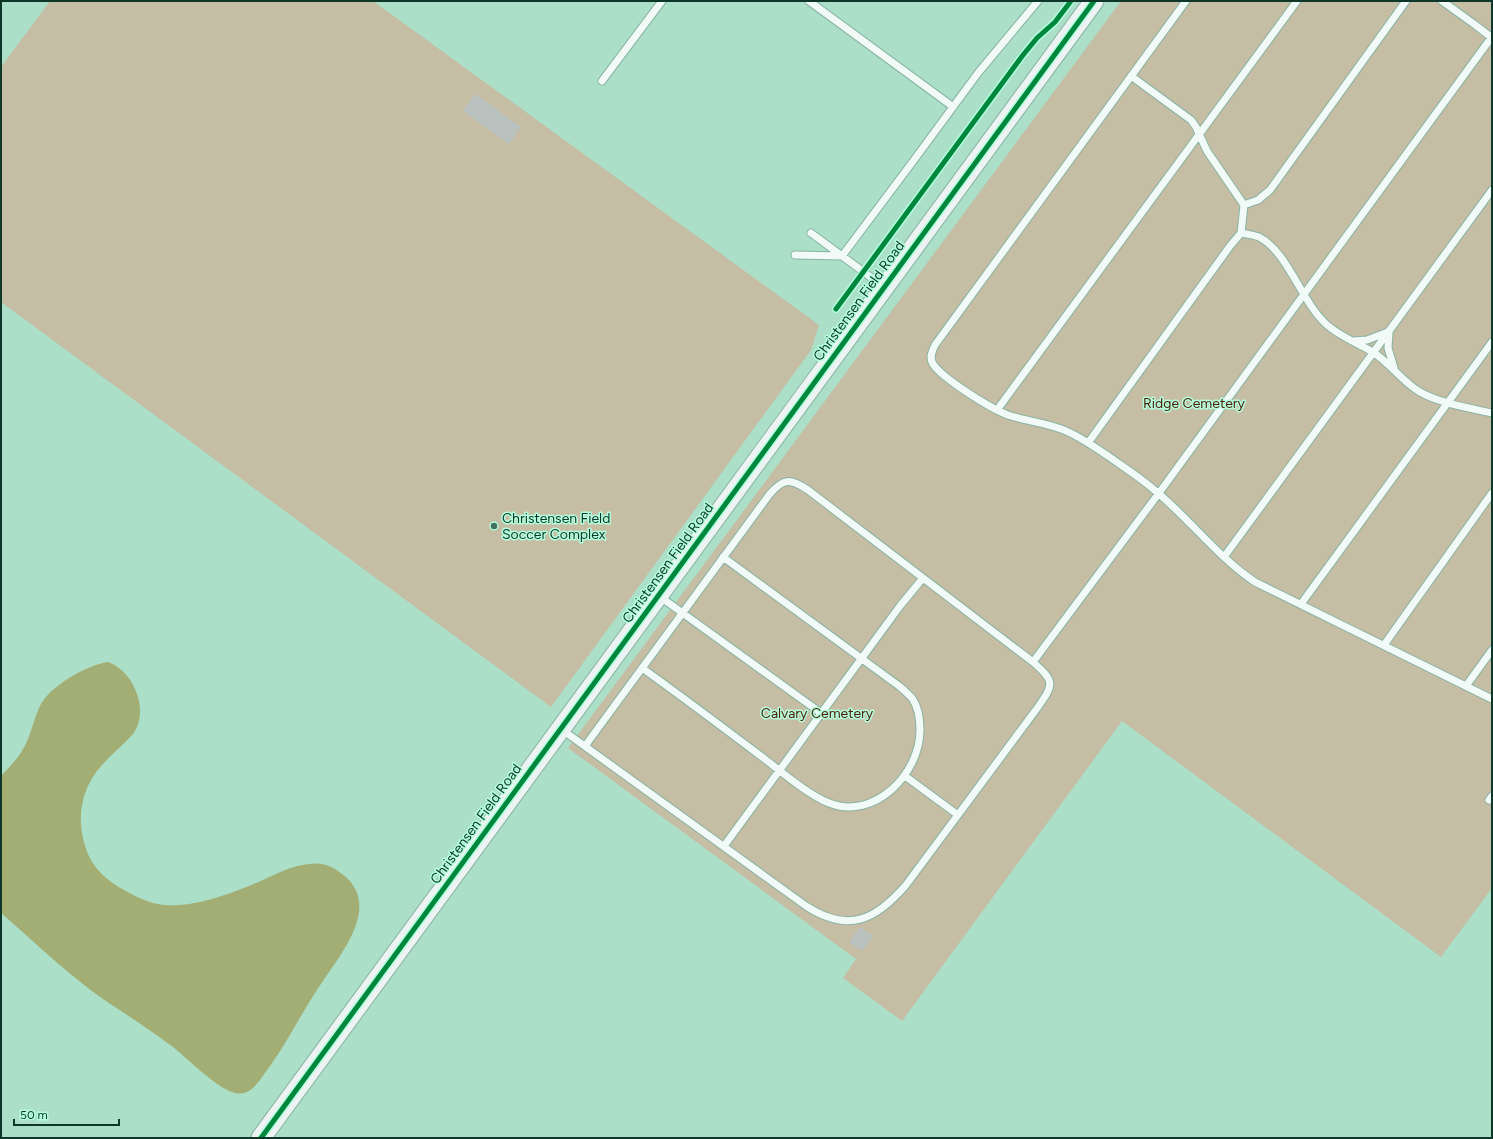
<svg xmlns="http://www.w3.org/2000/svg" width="1493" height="1139" font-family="Figtree,sans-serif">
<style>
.green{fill:#c5bda4}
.water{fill:#a2ae73}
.building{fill:#bac2c0}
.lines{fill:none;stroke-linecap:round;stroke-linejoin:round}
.lane-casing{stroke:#89b3a2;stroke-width:9}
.secondary-casing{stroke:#89b3a2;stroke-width:21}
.lane{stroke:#f2faf7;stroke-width:7}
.secondary{stroke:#ecf3f2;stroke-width:19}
.cycleway-casing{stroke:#b3fedd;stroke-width:8}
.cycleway{stroke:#00873e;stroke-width:5}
.poi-dot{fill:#447260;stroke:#b3fedd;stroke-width:1.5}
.labels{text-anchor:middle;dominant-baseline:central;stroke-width:3;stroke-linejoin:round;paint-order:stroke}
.street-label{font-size:14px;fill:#0d3728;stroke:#b3fedd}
.park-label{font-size:14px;fill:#4e2008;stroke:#b3fedd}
.poi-label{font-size:14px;fill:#0d3728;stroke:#b3fedd;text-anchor:start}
</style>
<rect width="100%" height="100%" fill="#abdfc8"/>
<path class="green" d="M50,1H373L819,325L811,350L551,707L1,302V67Z
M1121,1H1492V888L1441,957L1122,721L902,1021L843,978L856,959L568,748Z"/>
<path class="water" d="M108,662C134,671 150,711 133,734C123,745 112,754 102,765C80,789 76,820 86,849C93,869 107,881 126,891C134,896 143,900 153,903C186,912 233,893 263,880C278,873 293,865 310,864C322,862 332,866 342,874C381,903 345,949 325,978C305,1006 290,1038 270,1066C263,1075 257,1087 247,1092C242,1094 237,1094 232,1092C216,1087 188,1059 173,1047C147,1027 118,1010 92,991C60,967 31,939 1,913V776C12,765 22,754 28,739C33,727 35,715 41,704C52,685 87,665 108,662Z"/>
<path class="building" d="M475,94L521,127L509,144L463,111Z
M860,927L873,936L862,951L849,942Z"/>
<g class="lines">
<defs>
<path id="lane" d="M809,1L952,106
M1186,1L935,345C932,351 929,358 933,364C943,379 994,411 1011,416C1027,421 1045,423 1061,429C1078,435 1093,446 1108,456C1125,468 1144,480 1159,494C1192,522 1219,558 1255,582L1492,699
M1442,1L1474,24L1492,38
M602,81L662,1
M1244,205L1258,200L1270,190L1406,1
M811,233L884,287
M1241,233C1247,234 1254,235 1259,237C1288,252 1301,301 1326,324C1339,336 1357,343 1373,352C1388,362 1399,377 1414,388C1432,402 1469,408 1492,413
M795,255L842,256
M842,256L914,160L978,73L1038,1
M1389,333L1388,348L1394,368
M1354,341L1367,340L1388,332
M997,410L1297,1
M1088,443L1230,246L1241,233L1244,205L1207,151L1196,127L1191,120L1131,76
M1224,557L1492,190
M659,596L821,713
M1301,604L1492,342
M1384,645L1492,493
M1033,662L1159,493L1491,38
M642,668C684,698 725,729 766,760C784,774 809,795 829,803C874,821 920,774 920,730C920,719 919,708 912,698C908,694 904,690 899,686L723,557
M1466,686L1492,650
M561,729L806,906C848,933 875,921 906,885L1038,707C1055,683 1054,681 1033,662L808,490C790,478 783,478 769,495L585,746
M905,776L958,815
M1489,800L1492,796
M724,846L900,606L923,578"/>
<path id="secondary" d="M261,1138L1094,1"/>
</defs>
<use href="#lane" class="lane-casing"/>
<use href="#secondary" class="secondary-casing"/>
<use href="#lane" class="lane"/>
<use href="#secondary" class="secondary"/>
<defs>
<path id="cycleway" d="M836,309L1023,55L1037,38L1055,22L1071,1
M261,1138L1094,1"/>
</defs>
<use href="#cycleway" class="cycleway-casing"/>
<use href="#cycleway" class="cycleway"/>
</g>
<circle class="poi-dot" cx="494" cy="526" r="4"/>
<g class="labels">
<g class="street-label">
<text transform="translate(859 301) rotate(-54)">Christensen Field Road</text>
<text transform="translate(668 563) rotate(-54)">Christensen Field Road</text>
<text transform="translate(476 824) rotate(-54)">Christensen Field Road</text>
</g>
<g class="park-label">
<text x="1194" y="403">Ridge Cemetery</text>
<text x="817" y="713">Calvary Cemetery</text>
</g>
<g class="poi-label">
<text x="502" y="518">Christensen Field<tspan x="502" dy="16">Soccer Complex</tspan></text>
</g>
</g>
<rect width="1493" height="1139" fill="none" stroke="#0d3728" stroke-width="4"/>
<path d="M14 1119v6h105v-6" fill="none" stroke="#0d3728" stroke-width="2"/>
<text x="20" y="1119" font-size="12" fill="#0d3728" stroke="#b3fedd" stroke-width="3" paint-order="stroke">50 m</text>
</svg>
